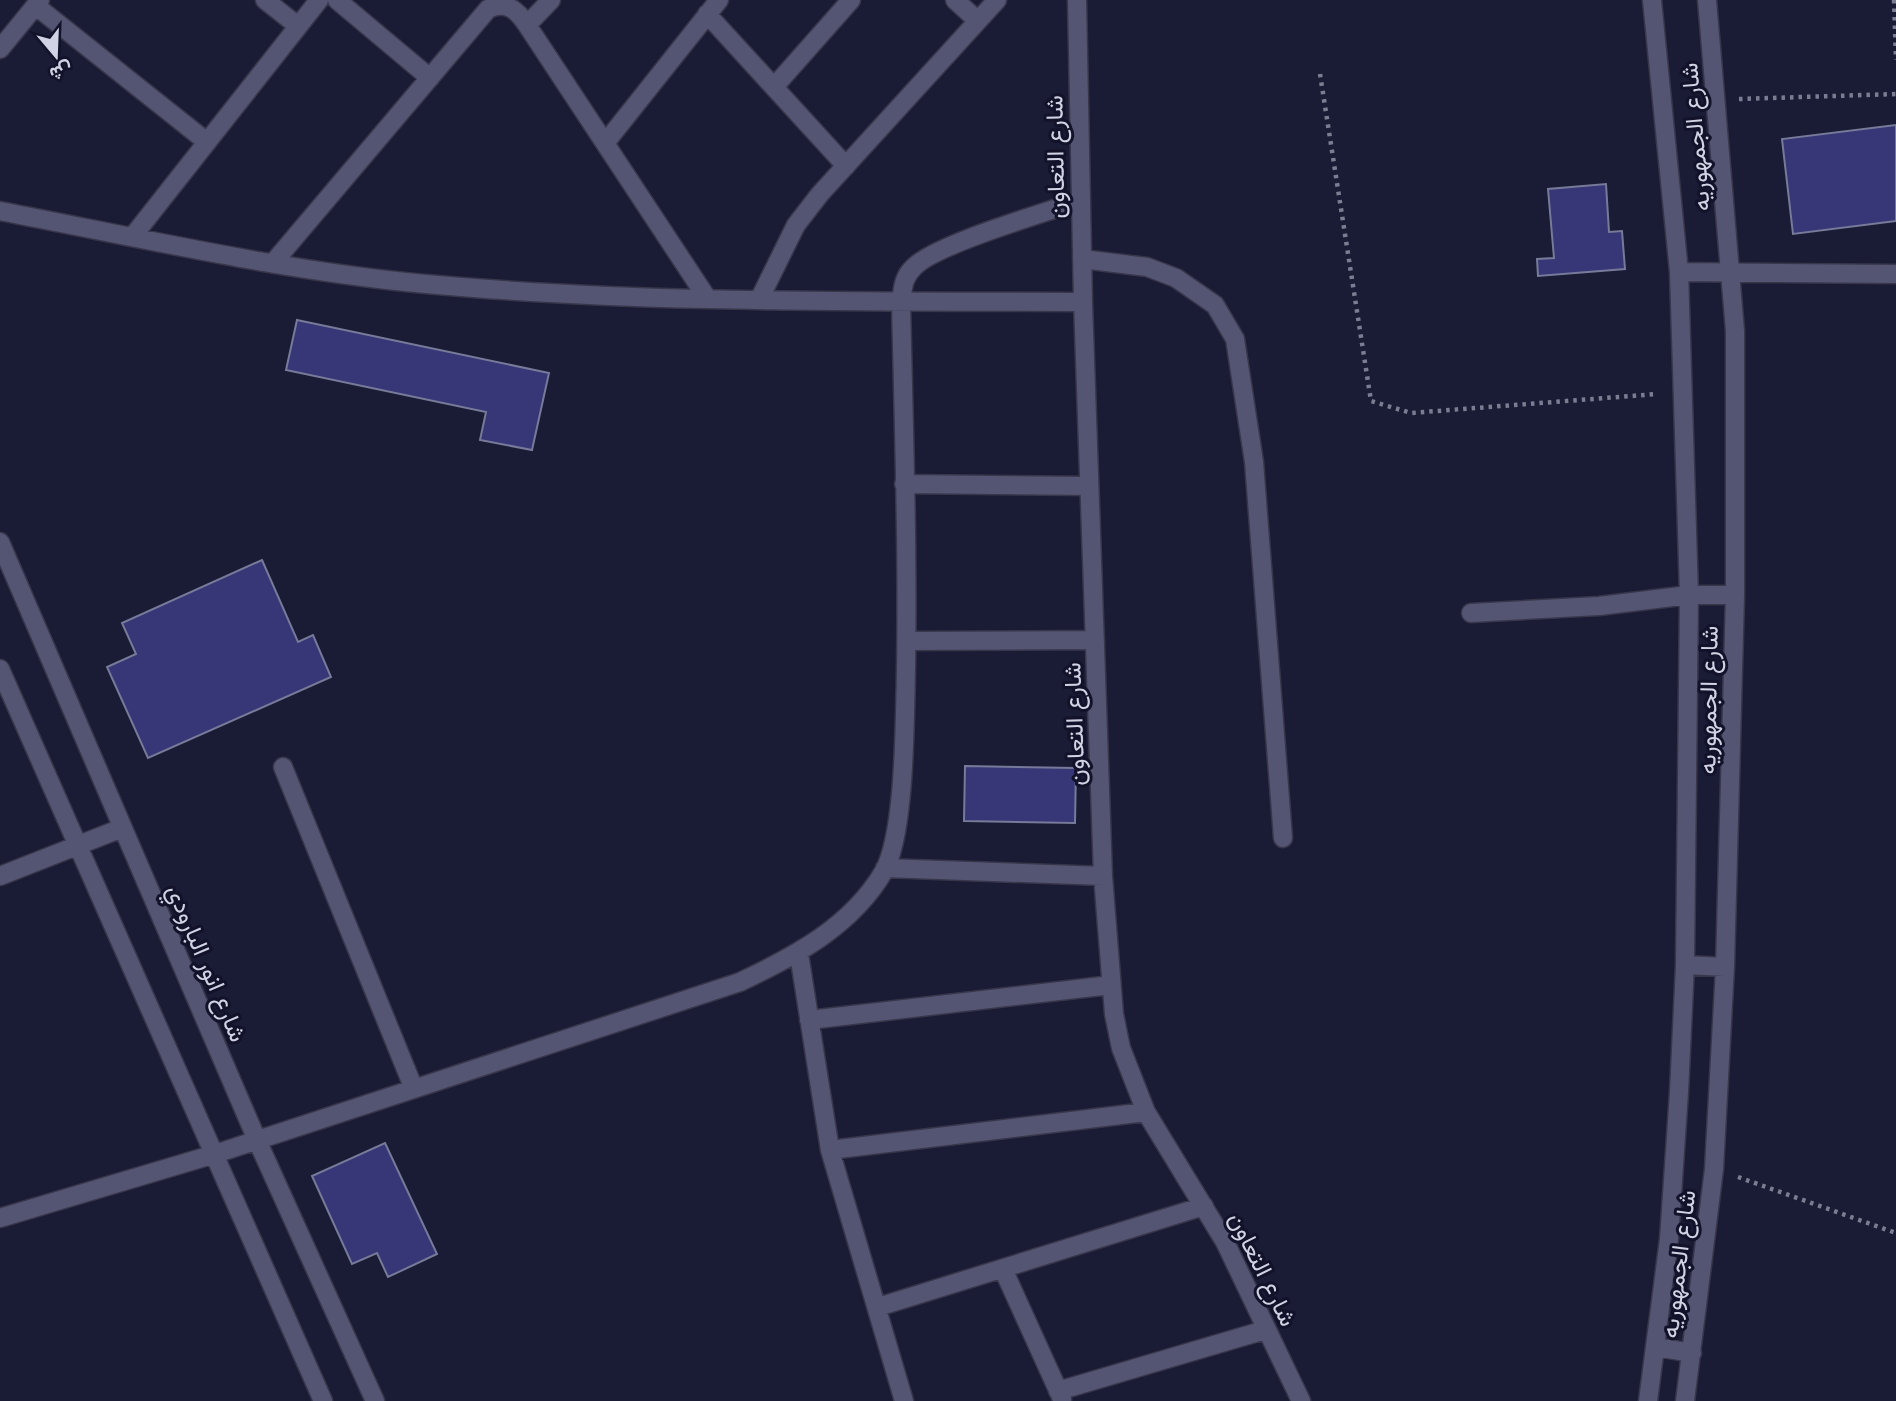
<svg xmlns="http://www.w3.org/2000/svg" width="1896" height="1401" font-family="Jost,Vazirmatn,sans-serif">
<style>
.building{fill:#373677;stroke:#777a99;stroke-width:2}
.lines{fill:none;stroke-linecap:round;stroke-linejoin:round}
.minor-casing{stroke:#37364b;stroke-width:21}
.path{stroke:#7b7d92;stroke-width:4.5;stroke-dasharray:3.5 5;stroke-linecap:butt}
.minor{stroke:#535572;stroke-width:18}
.labels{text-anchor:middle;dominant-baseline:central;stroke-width:6;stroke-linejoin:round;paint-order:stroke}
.street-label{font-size:24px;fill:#d1d3e4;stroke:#12122a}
</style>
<rect width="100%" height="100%" fill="#1a1b34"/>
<path class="building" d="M1896,125V221L1793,234L1782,139Z
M1606,184L1609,232L1622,231L1625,269L1538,276L1537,259L1554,258L1548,189Z
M297,320L549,373L532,450L480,440L486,412L286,370Z
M262,560L298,642L313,635L331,677L148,758L107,667L136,654L122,623Z
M965,766L1076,768L1075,823L964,821Z
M385,1143L437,1254L388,1277L377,1253L352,1264L312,1176Z"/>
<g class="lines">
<defs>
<path id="minor" d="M265,0L298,26
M337,0L430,78
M955,0L978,21
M1077,0L1083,302L1103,876L1114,1014L1121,1048L1146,1112L1225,1242L1301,1401
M36,6L207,142
M707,14L846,166
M527,25L551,0
M0,49L40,0
M774,87L851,0
M606,142L719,0
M0,211C141,238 283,271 426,284C644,304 864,301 1083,302
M133,236L319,0
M1082,259L1147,267L1176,278L1215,305L1235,339L1254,462L1283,838
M273,263L488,9C506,0 517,10 527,25L707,298
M1679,272L1896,274
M760,298L796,225L820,194L997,0
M904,484L1089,486
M0,542L257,1140L375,1401
M1471,613L1599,606L1689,595H1735
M907,641L1095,640
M0,669L323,1401
M283,767L414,1089
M885,868L1103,876
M0,876L122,828
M799,954L830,1150L904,1401
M1685,965L1725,967
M809,1020L1111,985
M830,1150L1146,1112
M0,1218L215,1154L740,982C795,956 852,926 884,871C902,838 904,753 905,714C909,577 904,439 901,302C903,288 903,277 914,267C936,244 1045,213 1081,200
M1003,1269L1062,1399
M878,1307L1204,1206
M1656,1347L1692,1353
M1058,1391L1265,1330
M1648,1401L1669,1239L1679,1092L1685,965L1689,595L1679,272L1652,0
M1685,1401L1714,1169L1725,967L1735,595V331L1707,0"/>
</defs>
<use href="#minor" class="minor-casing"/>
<path class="path" d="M1894,0L1896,60
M1320,74L1371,401L1411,413L1657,394
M1739,99L1896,94
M1738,1177L1896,1233"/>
<use href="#minor" class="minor"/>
</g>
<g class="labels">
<g class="street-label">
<text transform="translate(1695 137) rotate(-95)">شارع الجمهوريه</text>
<text transform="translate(1055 157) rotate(-91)">شارع التعاون</text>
<text transform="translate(1708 700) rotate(-89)">شارع الجمهوريه</text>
<text transform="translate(1074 724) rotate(-92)">شارع التعاون</text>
<text transform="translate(207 963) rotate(67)">شارع انور البارودي</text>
<text transform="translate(1678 1264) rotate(-83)">شارع الجمهوريه</text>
<text transform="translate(1263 1269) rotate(64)">شارع التعاون</text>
</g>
</g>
<g transform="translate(56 56) rotate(161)" stroke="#12122a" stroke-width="5" paint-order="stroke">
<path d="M0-5L12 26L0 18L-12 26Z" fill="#d1d3e4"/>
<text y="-10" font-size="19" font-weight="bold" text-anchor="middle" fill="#d1d3e4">ش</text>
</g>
</svg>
